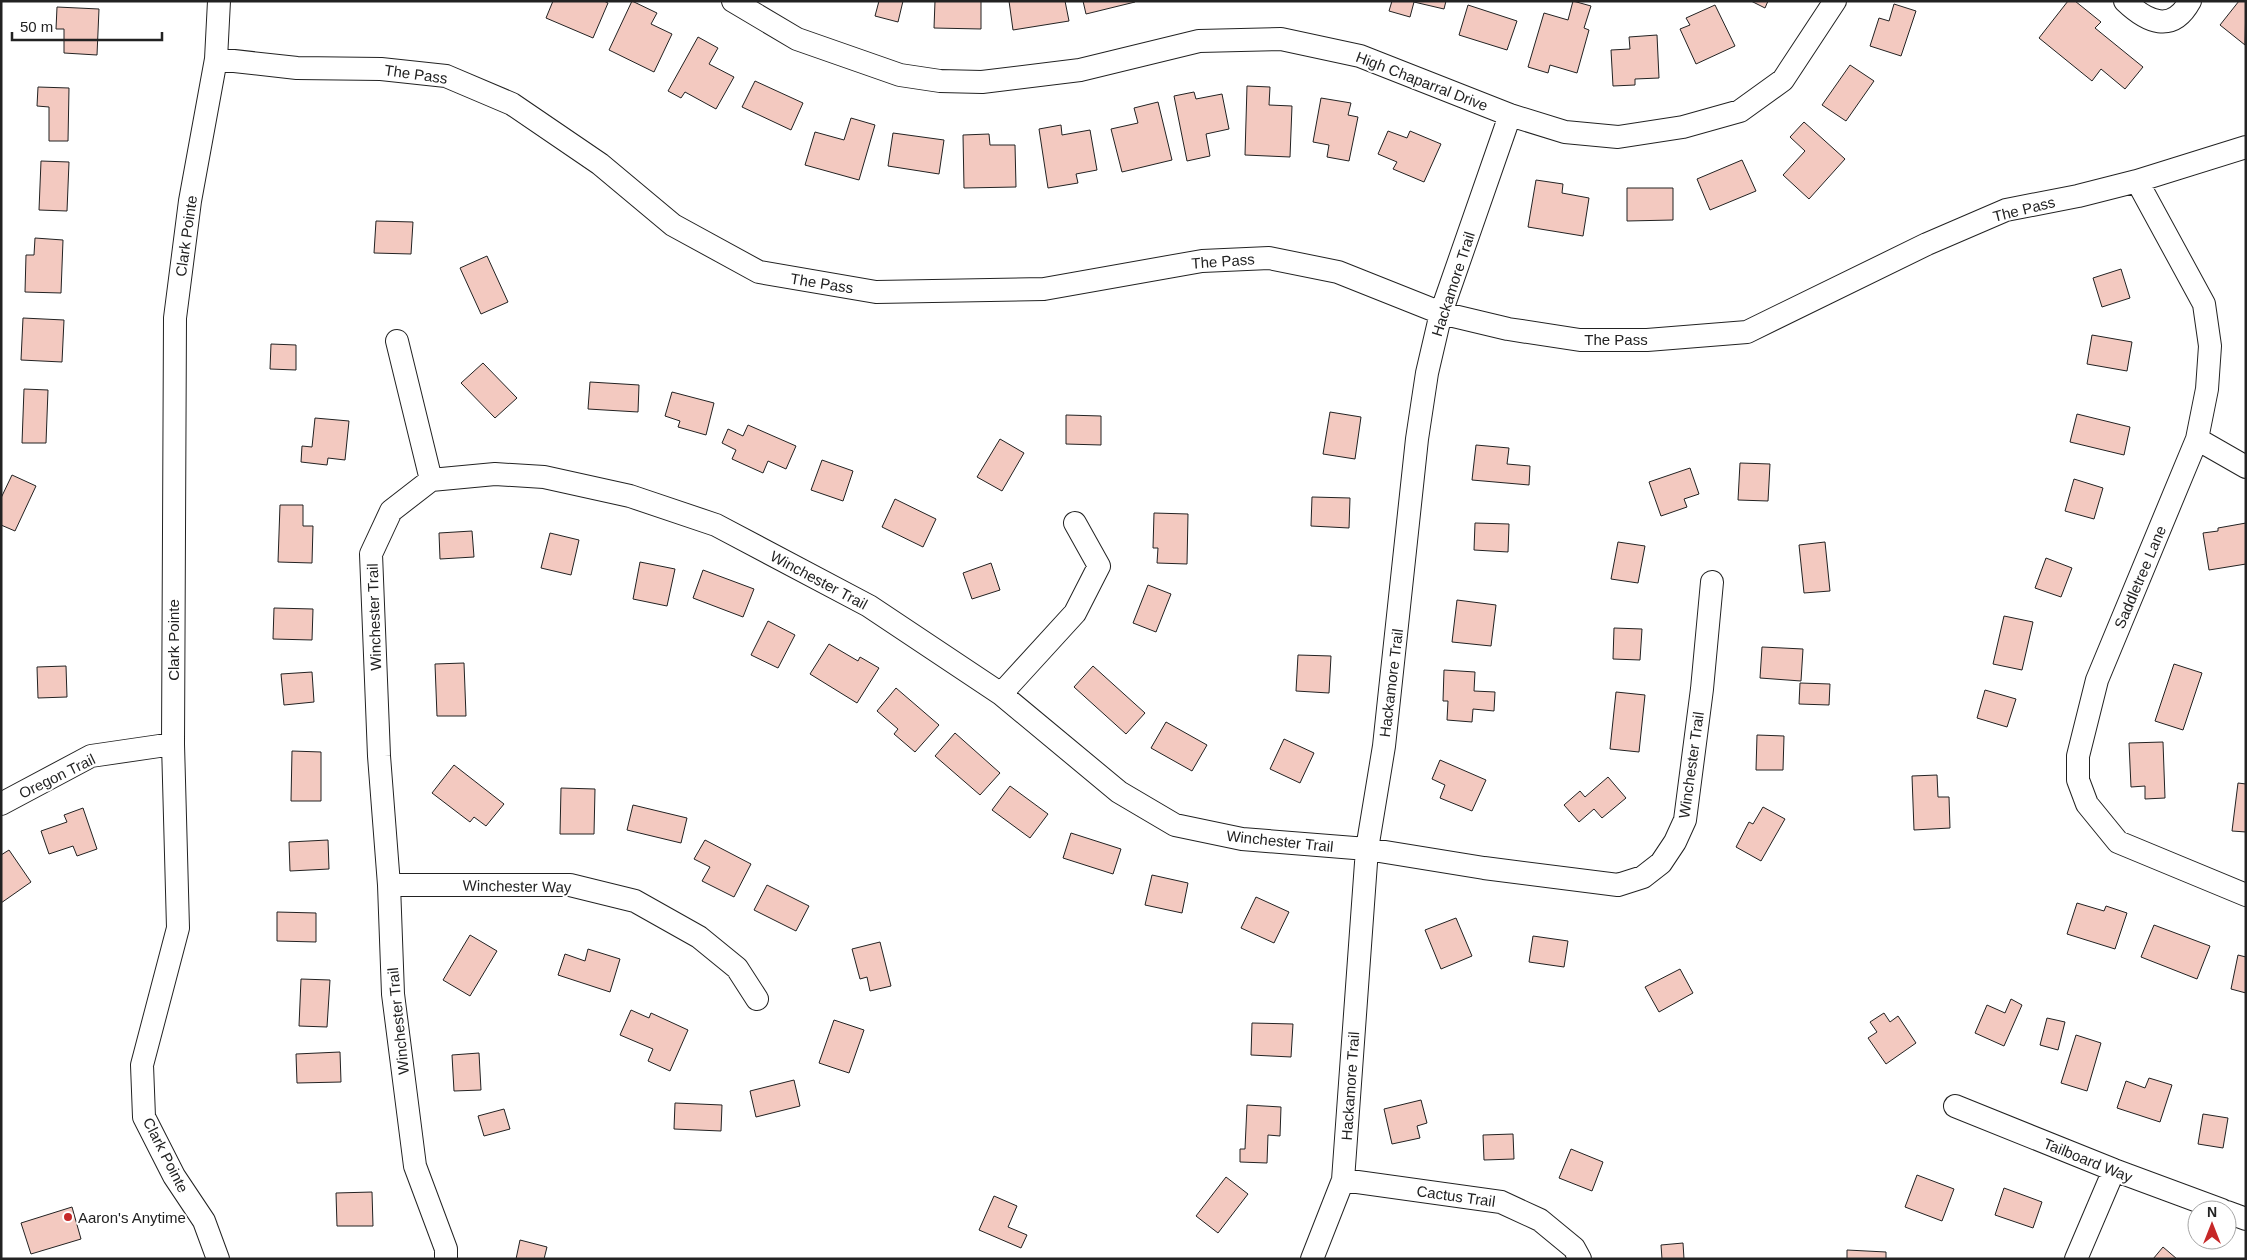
<svg xmlns="http://www.w3.org/2000/svg" width="2247" height="1260" font-family="Helvetica,sans-serif">
<style>
.building{fill:#f3c9c0;stroke:#222}
.lines{fill:none;stroke-linecap:round;stroke-linejoin:round}
.minor-casing{stroke:#222;stroke-width:24}
.minor{stroke:#fff;stroke-width:22}
.poi-dot{fill:#c62828;stroke:#fff;stroke-width:2}
.labels{text-anchor:middle;dominant-baseline:central;stroke-width:4;stroke-linejoin:round;paint-order:stroke}
.street-label{font-size:15px;fill:#222;stroke:#fff}
.poi-label{font-size:15px;fill:#222;stroke:#fff;text-anchor:start}
</style>
<rect width="100%" height="100%" fill="#fff"/>
<path class="building" d="M553,1H604L608,3L593,38L546,18Z
M632,1L657,13L651,24L672,34L654,72L609,50Z
M879,1H903L898,22L875,16Z
M935,1H981V29L934,28Z
M1009,1H1065L1069,21L1013,30Z
M1083,1H1135V2L1086,14Z
M1392,1H1446L1444,9L1414,2L1410,17L1389,11Z
M1573,1L1591,6L1584,28L1589,30L1577,73L1550,65L1548,73L1528,67L1544,13L1568,20Z
M1751,1H1768L1765,8Z
M2068,1H2075L2101,22L2095,28L2143,67L2125,89L2101,69L2092,81L2039,38Z
M2239,1H2246L2245,45L2220,25Z
M1894,4L1916,11L1901,56L1870,46L1879,18L1889,21Z
M1468,5L1517,21L1507,50L1459,35Z
M1715,5L1735,46L1696,64L1680,29L1690,25L1686,18Z
M57,7L99,9L97,55L64,53V29H56Z
M1657,35L1659,78L1635,79V85L1613,86L1611,50L1630,49L1629,37Z
M698,37L718,48L709,64L734,77L716,109L685,92L681,98L668,91Z
M1850,65L1874,81L1846,121L1822,105Z
M755,81L803,103L791,130L742,107Z
M1247,86L1270,87L1269,105L1292,106L1290,157L1245,155Z
M38,87L69,88L68,141H49V107L37,106Z
M1194,92L1196,99L1222,94L1229,129L1206,134L1210,156L1187,161L1174,96Z
M1321,98L1351,103L1348,115L1358,117L1349,161L1327,157L1329,145L1313,142Z
M1158,102L1172,160L1122,172L1111,129L1138,123L1134,108Z
M851,118L875,125L859,180L805,165L815,132L844,140Z
M1804,122L1845,159L1809,199L1783,175L1805,151L1790,137Z
M1061,125L1062,135L1090,130L1097,170L1076,174L1078,183L1048,188L1039,129Z
M1388,131L1407,138L1410,131L1441,144L1424,182L1393,169L1397,162L1378,154Z
M893,133L944,140L939,174L888,166Z
M989,134L990,145H1015L1016,187L964,188L963,135Z
M1742,160L1756,191L1710,210L1697,179Z
M41,161L69,162L67,211L39,210Z
M1536,180L1563,184L1562,193L1589,198L1583,236L1528,227Z
M1627,188H1673V220L1627,221Z
M376,221L413,222L411,254L374,253Z
M35,238L63,240L61,293L25,292L26,255H34Z
M487,256L508,302L481,314L460,268Z
M2121,269L2130,298L2102,307L2093,278Z
M23,318L64,320L62,362L21,360Z
M2092,335L2132,342L2127,371L2087,364Z
M271,344L296,345V370L270,369Z
M483,363L517,398L495,418L461,383Z
M590,382L639,385L638,412L588,409Z
M24,389L48,390L46,443H22Z
M672,392L714,403L706,435L678,427L680,421L665,416Z
M1330,412L1361,417L1355,459L1323,454Z
M2077,414L2130,427L2124,455L2070,442Z
M1066,415L1101,416V445L1066,444Z
M315,418L349,421L345,460L328,458L327,465L301,462L302,446L312,447Z
M748,425L796,446L786,469L768,461L763,473L732,459L736,450L722,443L728,429L743,436Z
M1000,439L1024,453L1002,491L977,477Z
M1476,445L1509,448L1507,464L1530,466L1529,485L1472,480Z
M822,460L853,471L843,501L811,490Z
M1740,463L1770,464L1768,501L1738,500Z
M1690,468L1699,494L1684,499L1687,507L1661,516L1649,482Z
M12,475L36,486L15,531L1,525V498Z
M2074,479L2103,488L2094,519L2065,511Z
M1312,497L1350,498L1349,528L1311,526Z
M895,499L936,519L923,547L882,527Z
M280,505H303V526H313L312,563L278,562Z
M1154,513L1188,514L1187,564L1157,563L1158,548H1153Z
M1475,523L1509,524L1508,552L1474,550Z
M2246,523V564L2209,570L2203,533L2218,531V528Z
M472,531L474,557L440,559L439,533Z
M550,533L579,540L571,575L541,568Z
M1618,542L1645,546L1638,583L1611,579Z
M1825,542L1830,591L1804,593L1799,545Z
M2046,558L2072,568L2061,597L2035,588Z
M640,562L675,569L667,606L633,599Z
M991,563L1000,590L972,599L963,573Z
M703,570L754,589L743,617L693,598Z
M1148,585L1171,594L1156,632L1133,623Z
M1457,600L1496,605L1491,646L1452,642Z
M274,608L313,609L312,640L273,639Z
M2004,616L2033,622L2022,670L1993,664Z
M768,621L795,635L778,668L751,655Z
M1614,628L1642,629L1640,660L1613,659Z
M829,644L858,661L860,657L879,668L857,703L810,674Z
M1762,647L1803,649L1801,681L1760,678Z
M1298,655L1331,656L1329,693L1296,691Z
M464,663L466,716H437L435,664Z
M2174,664L2202,673L2183,730L2155,721Z
M66,666L67,697L38,698L37,667Z
M1093,666L1145,713L1126,734L1074,687Z
M1444,670L1475,672L1474,691L1495,692L1494,711L1473,709L1472,722L1447,720L1448,701H1443Z
M312,672L314,702L284,705L281,674Z
M1800,683L1830,684L1829,705L1799,704Z
M896,688L939,725L915,752L894,734L898,729L877,711Z
M1985,690L2016,699L2007,727L1977,718Z
M1616,692L1645,695L1639,752L1610,749Z
M1166,722L1207,745L1192,771L1151,748Z
M955,733L1000,773L980,795L935,756Z
M1757,735L1784,736L1783,770H1756Z
M1284,739L1314,753L1300,783L1270,769Z
M2163,742L2165,798L2145,799V786L2131,787L2129,743Z
M292,751L321,752V801H291Z
M1440,760L1486,780L1472,811L1440,798L1445,785L1432,779Z
M454,765L504,804L486,826L474,817L470,822L432,793Z
M1937,775L1938,797H1949L1950,828L1914,830L1912,776Z
M1608,777L1626,798L1602,818L1594,809L1579,822L1564,805L1580,791L1585,797Z
M2238,783L2246,784V832L2232,831Z
M1010,786L1048,814L1030,838L992,810Z
M561,788L595,789L594,834H560Z
M633,805L687,818L681,843L627,830Z
M1763,807L1785,819L1761,861L1736,847L1749,822L1753,824Z
M83,808L97,849L77,856L73,846L49,854L41,831L67,822L64,815Z
M1071,833L1121,849L1113,874L1063,858Z
M328,840L329,869L290,871L289,842Z
M705,840L751,864L734,897L702,881L710,867L694,859Z
M9,850L31,882L1,903V855Z
M1152,875L1188,883L1182,913L1145,905Z
M767,885L809,906L796,931L754,910Z
M1256,897L1289,912L1274,943L1241,928Z
M2077,903L2104,911L2106,906L2127,913L2115,949L2067,934Z
M277,912L316,913V942L277,941Z
M1456,918L1472,956L1441,969L1425,930Z
M2154,925L2210,946L2197,979L2141,957Z
M470,935L497,951L470,996L443,980Z
M1533,936L1568,941L1564,967L1529,962Z
M880,942L891,986L870,991L867,977L860,979L852,949Z
M588,949L620,959L610,992L558,975L565,954L585,961Z
M2238,955L2246,957V993L2231,989Z
M1680,969L1693,993L1659,1012L1645,987Z
M301,979L330,980L327,1027L299,1026Z
M2011,999L2022,1005L2004,1046L1975,1033L1987,1005L2005,1013Z
M631,1010L649,1018L651,1013L688,1030L670,1071L648,1061L653,1049L620,1035Z
M1884,1013L1890,1022L1898,1016L1916,1043L1886,1064L1868,1038L1877,1032L1870,1022Z
M2047,1018L2065,1022L2058,1050L2040,1045Z
M834,1020L864,1030L849,1073L819,1063Z
M1252,1023L1293,1024L1291,1057L1251,1055Z
M2076,1035L2101,1043L2087,1091L2061,1083Z
M340,1052L341,1082L297,1083L296,1054Z
M479,1053L481,1090L454,1091L452,1055Z
M2149,1078L2172,1085L2160,1122L2117,1108L2126,1081L2145,1088Z
M794,1080L800,1106L756,1117L750,1091Z
M1421,1100L1427,1123L1417,1126L1420,1138L1392,1144L1384,1109Z
M675,1103L722,1105L721,1131L674,1129Z
M1247,1105L1281,1107L1280,1136L1268,1135L1267,1163L1240,1162V1149H1245Z
M504,1109L510,1129L484,1136L478,1116Z
M2203,1114L2228,1118L2223,1148L2198,1144Z
M1513,1134L1514,1159L1484,1160L1483,1135Z
M1571,1149L1603,1162L1592,1191L1559,1178Z
M1917,1175L1954,1189L1942,1221L1905,1207Z
M1226,1177L1248,1194L1218,1233L1196,1216Z
M2004,1188L2042,1202L2033,1228L1995,1215Z
M372,1192L373,1226H337L336,1193Z
M994,1196L1017,1206L1008,1227L1027,1235L1021,1248L979,1230Z
M72,1207L81,1239L31,1254L21,1223Z
M520,1240L547,1247L544,1259H516Z
M1683,1243L1684,1259H1662L1661,1245Z
M2163,1247L2177,1259H2153Z
M1847,1250L1886,1252V1259H1847Z"/>
<g class="lines">
<defs>
<path id="minor" d="M733,1L797,39L900,75L940,81L982,82L1080,70L1199,41L1281,39L1360,56L1510,115L1565,132L1618,137L1683,127L1740,111L1783,80L1835,1
M2125,1C2147,22 2172,34 2190,1
M216,59L297,68L381,69L446,76L512,104L600,164L673,225L759,272L876,292L1044,289L1202,261L1269,258L1338,272L1441,313L1508,329L1580,340H1647L1747,332L1927,244L2006,210L2078,196L2137,181L2246,147
M2137,181L2204,304L2210,346L2207,389L2197,439L2097,680L2078,756V780L2087,804L2118,842L2246,895
M397,341L431,480
M2197,439L2246,467
M1001,694L1075,613L1099,566L1075,523
M1,804L91,756L173,744
M389,885H570L635,901L699,937L737,968L757,999
M1955,1106L2114,1170L2222,1210
M1343,1180L1501,1202L1540,1220L1574,1248L1580,1259
M2227,1212L2246,1219
M218,1259L204,1221L174,1176L144,1117L142,1065L178,928L173,744L175,318L190,201L216,59L219,1
M446,1259V1249L415,1166L393,994L389,885L379,756L371,554L391,511L431,480L495,474L544,477L630,496L716,525L869,606L1001,694L1119,792L1175,825L1242,839L1367,849L1484,868L1618,885L1643,877L1661,863L1675,842L1685,820L1702,689L1712,582
M1312,1259L1343,1180L1367,849L1384,746L1417,439L1427,373L1441,313L1510,115
M2076,1259L2114,1170"/>
</defs>
<use href="#minor" class="minor-casing"/>
<use href="#minor" class="minor"/>
</g>
<circle class="poi-dot" cx="68" cy="1217" r="5"/>
<g class="labels">
<g class="street-label">
<text transform="translate(416 74) rotate(8)">The Pass</text>
<text transform="translate(1422 81) rotate(21)">High Chaparral Drive</text>
<text transform="translate(2024 209) rotate(-14)">The Pass</text>
<text transform="translate(186 236) rotate(-82)">Clark Pointe</text>
<text transform="translate(1223 261) rotate(-4)">The Pass</text>
<text transform="translate(822 283) rotate(9)">The Pass</text>
<text transform="translate(1453 284) rotate(-72)">Hackamore Trail</text>
<text x="1616" y="339">The Pass</text>
<text transform="translate(2140 577) rotate(-67)">Saddletree Lane</text>
<text transform="translate(819 580) rotate(28)">Winchester Trail</text>
<text transform="translate(374 617) rotate(-92)">Winchester Trail</text>
<text transform="translate(173 640) rotate(-90)">Clark Pointe</text>
<text transform="translate(1391 683) rotate(-83)">Hackamore Trail</text>
<text transform="translate(1691 765) rotate(-82)">Winchester Trail</text>
<text transform="translate(57 776) rotate(-26)">Oregon Trail</text>
<text transform="translate(1280 841) rotate(6)">Winchester Trail</text>
<text transform="translate(517 886) rotate(1)">Winchester Way</text>
<text transform="translate(398 1021) rotate(-96)">Winchester Trail</text>
<text transform="translate(1350 1086) rotate(-86)">Hackamore Trail</text>
<text transform="translate(166 1155) rotate(63)">Clark Pointe</text>
<text transform="translate(2088 1160) rotate(22)">Tailboard Way</text>
<text transform="translate(1456 1196) rotate(8)">Cactus Trail</text>
</g>
<g class="poi-label">
<text x="78" y="1217">Aaron's Anytime</text>
</g>
</g>
<rect width="2247" height="1260" fill="none" stroke="#222222" stroke-width="5"/>
<g transform="translate(2212 1225)"><circle r="24" fill="#ffffff" stroke="#a7a7a7"/>
<path d="M0-4L9 19L0 12L-9 19Z" fill="#c62828"/>
<text y="-8" font-size="14" font-weight="bold" text-anchor="middle" fill="#222222">N</text>
</g>
<path d="M12 32v8h150v-8" fill="none" stroke="#222222" stroke-width="2.5"/>
<text x="20" y="32" font-size="15" fill="#222222" stroke="#ffffff" stroke-width="4" paint-order="stroke">50 m</text>
</svg>
